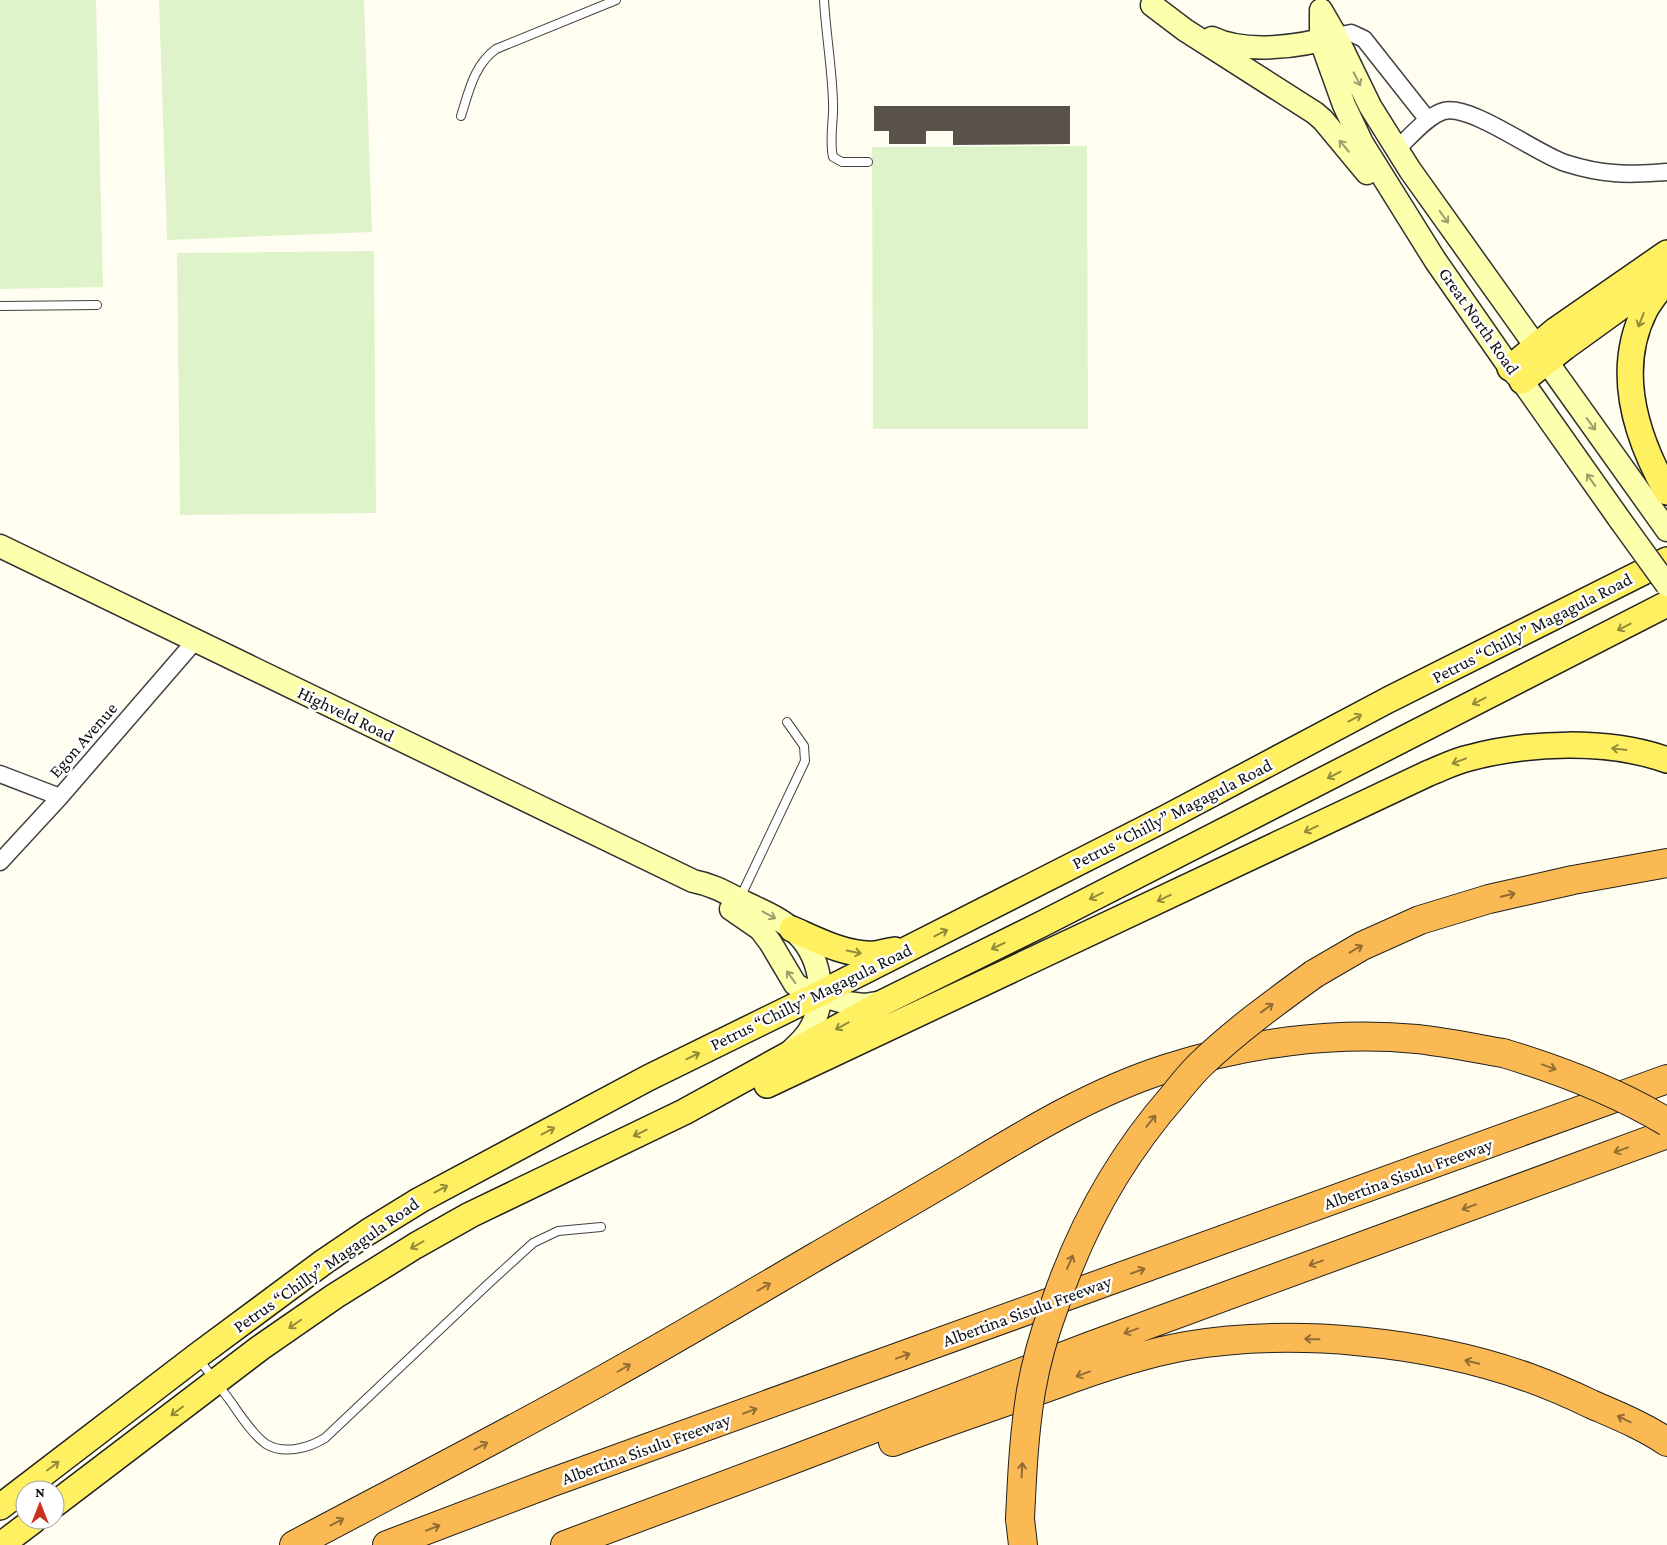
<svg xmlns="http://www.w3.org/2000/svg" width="1667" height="1545" font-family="'Crimson Pro',serif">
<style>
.pitch{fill:#dff3cb}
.building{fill:#59524b}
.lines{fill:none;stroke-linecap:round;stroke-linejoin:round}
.lane-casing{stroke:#424242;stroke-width:10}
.street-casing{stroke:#424242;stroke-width:19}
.secondary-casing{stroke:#313131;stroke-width:25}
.primary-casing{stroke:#202020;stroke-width:28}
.highway-casing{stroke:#202020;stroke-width:30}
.lane{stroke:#fff;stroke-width:8}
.street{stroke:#fff;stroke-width:16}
.secondary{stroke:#fcffac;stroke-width:22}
.primary{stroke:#fff061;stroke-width:25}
.highway{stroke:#fbb953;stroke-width:28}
.secondary-bridge-casing{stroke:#313131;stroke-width:25;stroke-linecap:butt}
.highway-bridge-casing{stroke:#202020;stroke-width:30;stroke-linecap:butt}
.secondary-bridge{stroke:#fcffac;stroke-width:22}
.highway-bridge{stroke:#fbb953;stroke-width:28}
.oneway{stroke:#9d9f6d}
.oneway2{stroke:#938b3c}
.oneway3{stroke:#916c34}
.labels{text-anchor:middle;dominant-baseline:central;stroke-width:5;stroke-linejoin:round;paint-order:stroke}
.street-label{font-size:18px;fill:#0f0f0f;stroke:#fff}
</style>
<rect width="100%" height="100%" fill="#fffef1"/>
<path class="pitch" d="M0,0H96L103,287L0,289Z
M159,0H364L372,232L167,240Z
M1087,146L1088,429H873L872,147Z
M374,251L376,513L180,515L177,253Z"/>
<path class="building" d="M874,106H1070V144L953,145V131H926V144H889V131H874Z"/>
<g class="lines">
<defs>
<path id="lane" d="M824,0C826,34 832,68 833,102C834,120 829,139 833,157L842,162H868
M461,116C469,91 474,65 496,49L616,0
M0,306L97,305
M740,898L805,761L804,746L787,722
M198,1358C209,1373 220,1387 231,1402C240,1415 253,1435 266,1444C284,1455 309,1448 325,1438L487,1285L533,1243L558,1231L601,1227"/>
<path id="street" d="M1336,36L1351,33L1364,39L1428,120
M1397,149C1409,138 1428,115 1444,111C1471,104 1537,154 1565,163C1581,168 1597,172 1614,173C1631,175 1650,173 1667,172
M0,774L60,797
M0,862L60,797L195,641"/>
<path id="secondary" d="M1152,5L1185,30L1315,113L1323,120L1367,173
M1321,10L1336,36L1370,106L1410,170L1667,530
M1321,14V41L1344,105L1362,143L1435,260L1510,368L1522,381L1620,520
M1212,38C1245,54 1301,47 1335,36
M0,546L693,881C714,885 728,894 746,903C762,911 780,918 793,930C821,954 829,999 809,1031C804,1039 797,1045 791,1051
M731,909L760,929L770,942L795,984L806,991L847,1003L864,1005L883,1002"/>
<path id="primary" d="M1667,279C1660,289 1651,299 1645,310C1614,371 1636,437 1667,492
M1510,368L1556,330L1667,253
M1522,381L1565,347L1659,279
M792,929C817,940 847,956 875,954C882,953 888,951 895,950
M767,1085L1429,773C1442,768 1455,761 1469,758C1529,742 1608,739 1667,760
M55,1504L260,1348L335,1296L415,1246L470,1215L684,1112L884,1002L1042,924L1667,604
M0,1507L197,1356L325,1261L368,1232L420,1200L648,1078L819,994L1166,818L1388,700L1667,560
M1,1545L34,1520"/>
<path id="highway" d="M1314,974L1362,946L1420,920L1489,899L1573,880L1667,863
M893,1442C946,1422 1000,1404 1054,1385C1097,1369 1141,1354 1186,1346C1293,1328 1425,1341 1527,1377C1549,1385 1570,1394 1591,1404C1616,1415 1644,1426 1667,1442
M1020,1519L1023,1545
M294,1545C399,1489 505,1435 608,1377C678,1338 747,1297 817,1256C867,1227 918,1198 968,1168C1031,1130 1094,1092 1165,1069C1245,1043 1333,1031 1417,1039C1445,1042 1474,1048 1503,1053
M387,1545L550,1483L1667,1079
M565,1545L792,1460L1090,1346L1667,1134"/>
</defs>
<use href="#lane" class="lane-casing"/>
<use href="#street" class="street-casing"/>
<use href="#secondary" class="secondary-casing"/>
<use href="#primary" class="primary-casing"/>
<use href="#highway" class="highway-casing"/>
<use href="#lane" class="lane"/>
<use href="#street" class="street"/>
<use href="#secondary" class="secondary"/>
<use href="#primary" class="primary"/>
<use href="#highway" class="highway"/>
<defs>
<path id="secondary-bridge" d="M1620,520L1667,585"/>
<path id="highway-bridge" d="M1503,1053C1560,1070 1615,1091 1667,1122
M1020,1519C1022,1476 1024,1433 1031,1391C1036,1362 1044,1334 1054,1307C1080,1228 1119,1158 1174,1095C1182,1085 1190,1075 1199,1066C1234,1032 1274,1003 1314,974"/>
</defs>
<use href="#secondary-bridge" class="secondary-bridge-casing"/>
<use href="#highway-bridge" class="highway-bridge-casing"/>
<use href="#secondary-bridge" class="secondary-bridge"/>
<use href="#highway-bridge" class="highway-bridge"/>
</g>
<defs><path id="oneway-shaft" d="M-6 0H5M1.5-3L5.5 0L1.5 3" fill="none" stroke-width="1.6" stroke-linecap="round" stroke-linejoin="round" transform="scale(1.25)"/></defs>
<g class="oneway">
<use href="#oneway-shaft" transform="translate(1357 79) rotate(63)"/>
<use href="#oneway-shaft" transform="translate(1344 146) rotate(-130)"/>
<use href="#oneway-shaft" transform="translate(1444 217) rotate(54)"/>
<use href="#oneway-shaft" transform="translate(1591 424) rotate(54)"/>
<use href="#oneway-shaft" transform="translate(1591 480) rotate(-125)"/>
<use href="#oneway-shaft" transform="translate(769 915) rotate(28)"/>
<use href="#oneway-shaft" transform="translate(791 977) rotate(-126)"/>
</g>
<g class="oneway2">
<use href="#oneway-shaft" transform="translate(1641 320) rotate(111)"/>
<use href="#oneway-shaft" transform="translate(1624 627) rotate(153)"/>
<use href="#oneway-shaft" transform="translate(1479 701) rotate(153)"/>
<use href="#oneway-shaft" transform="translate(1355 718) rotate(-28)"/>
<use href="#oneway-shaft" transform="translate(1619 749) rotate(-173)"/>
<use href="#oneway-shaft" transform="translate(1459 761) rotate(159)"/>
<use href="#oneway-shaft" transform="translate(1334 775) rotate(153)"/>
<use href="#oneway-shaft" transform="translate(1311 829) rotate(155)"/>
<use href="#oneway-shaft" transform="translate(1096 896) rotate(153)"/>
<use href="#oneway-shaft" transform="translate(1164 898) rotate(155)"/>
<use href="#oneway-shaft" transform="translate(941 933) rotate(-27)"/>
<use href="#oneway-shaft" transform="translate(998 946) rotate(154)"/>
<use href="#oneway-shaft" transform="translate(854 952) rotate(11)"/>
<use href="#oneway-shaft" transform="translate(842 1026) rotate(151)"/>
<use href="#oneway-shaft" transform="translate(693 1056) rotate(-26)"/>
<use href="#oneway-shaft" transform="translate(548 1131) rotate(-28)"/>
<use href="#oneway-shaft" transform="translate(640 1133) rotate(154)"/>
<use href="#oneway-shaft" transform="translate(441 1189) rotate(-28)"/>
<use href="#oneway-shaft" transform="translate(417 1245) rotate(150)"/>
<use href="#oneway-shaft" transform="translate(295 1324) rotate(145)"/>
<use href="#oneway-shaft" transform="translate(177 1411) rotate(143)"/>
<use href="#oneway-shaft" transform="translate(53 1466) rotate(-37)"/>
</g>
<g class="oneway3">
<use href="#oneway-shaft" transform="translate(1508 895) rotate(-13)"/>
<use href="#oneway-shaft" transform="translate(1356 949) rotate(-29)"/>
<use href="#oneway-shaft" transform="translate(1267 1008) rotate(-36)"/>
<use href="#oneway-shaft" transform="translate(1549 1067) rotate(20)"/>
<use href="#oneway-shaft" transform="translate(1151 1121) rotate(-51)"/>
<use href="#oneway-shaft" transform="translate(1621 1150) rotate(160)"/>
<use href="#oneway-shaft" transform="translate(1469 1207) rotate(160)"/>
<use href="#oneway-shaft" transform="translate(1070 1262) rotate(-66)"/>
<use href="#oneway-shaft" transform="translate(1316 1263) rotate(160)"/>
<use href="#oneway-shaft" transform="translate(1138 1271) rotate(-20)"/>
<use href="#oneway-shaft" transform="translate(764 1287) rotate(-30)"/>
<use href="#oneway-shaft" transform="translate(1131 1331) rotate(160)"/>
<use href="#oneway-shaft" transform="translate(1312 1339) rotate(-179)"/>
<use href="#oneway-shaft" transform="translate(903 1356) rotate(-20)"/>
<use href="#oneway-shaft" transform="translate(1472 1362) rotate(-167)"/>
<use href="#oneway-shaft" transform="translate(624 1368) rotate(-30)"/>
<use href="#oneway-shaft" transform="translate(1083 1374) rotate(160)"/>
<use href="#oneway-shaft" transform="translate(750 1411) rotate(-20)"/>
<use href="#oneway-shaft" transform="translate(1624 1419) rotate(-154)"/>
<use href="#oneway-shaft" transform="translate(481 1446) rotate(-28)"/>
<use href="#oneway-shaft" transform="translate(1022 1470) rotate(-87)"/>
<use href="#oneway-shaft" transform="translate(337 1522) rotate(-28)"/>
<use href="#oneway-shaft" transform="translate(433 1528) rotate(-21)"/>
</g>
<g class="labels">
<g class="street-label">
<text transform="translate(1479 321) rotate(55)">Great North Road</text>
<text transform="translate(1532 628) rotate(-27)">Petrus “Chilly” Magagula Road</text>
<text transform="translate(346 714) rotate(26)">Highveld Road</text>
<text transform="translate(83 740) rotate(-49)">Egon Avenue</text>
<text transform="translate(1172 814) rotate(-27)">Petrus “Chilly” Magagula Road</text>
<text transform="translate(811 997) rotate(-26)">Petrus “Chilly” Magagula Road</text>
<text transform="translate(1408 1174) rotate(-20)">Albertina Sisulu Freeway</text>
<text transform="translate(326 1265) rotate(-35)">Petrus “Chilly” Magagula Road</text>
<text transform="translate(1027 1311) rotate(-20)">Albertina Sisulu Freeway</text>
<text transform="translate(646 1449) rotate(-20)">Albertina Sisulu Freeway</text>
</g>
</g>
<g transform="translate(40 1505)"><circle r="24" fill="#ffffff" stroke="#9f9f9f"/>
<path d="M0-4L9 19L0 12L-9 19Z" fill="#c8301f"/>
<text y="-8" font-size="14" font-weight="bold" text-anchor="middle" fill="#0f0f0f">N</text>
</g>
</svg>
